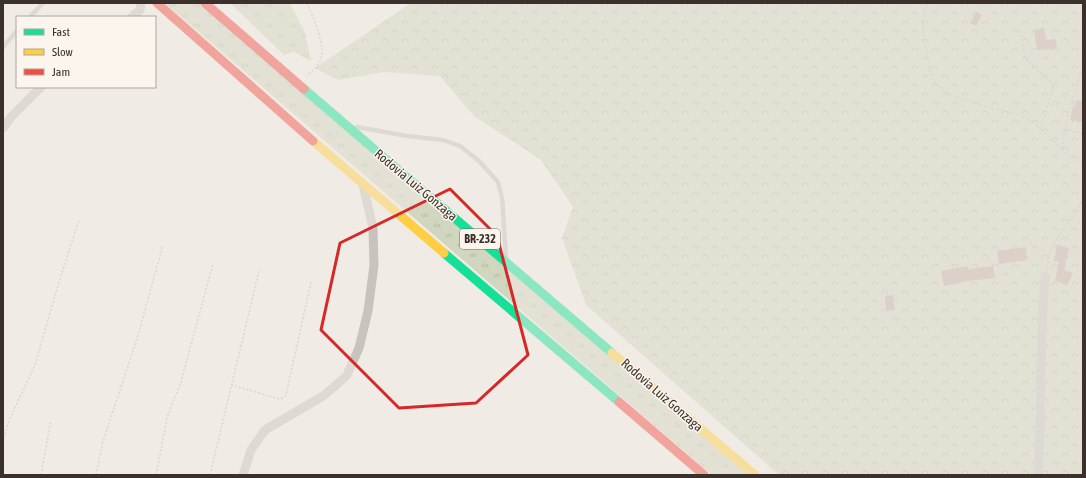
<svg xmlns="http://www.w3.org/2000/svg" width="1086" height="478" font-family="'Asap Condensed',sans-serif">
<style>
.grass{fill:url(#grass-tufts)}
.forest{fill:url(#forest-crowns)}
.building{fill:#c3afa7}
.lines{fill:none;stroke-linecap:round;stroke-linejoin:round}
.path{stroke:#c2bbb6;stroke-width:1.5;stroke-dasharray:2 2;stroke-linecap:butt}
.lane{stroke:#c9c3be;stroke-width:4.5}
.street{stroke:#c9c3be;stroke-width:9}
.fast{stroke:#16e098;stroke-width:9}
.slow{stroke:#ffcf43;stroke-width:9}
.jam{stroke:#f24e42;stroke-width:9}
.marked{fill:none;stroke:#d62828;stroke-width:3;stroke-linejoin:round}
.labels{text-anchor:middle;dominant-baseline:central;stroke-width:3;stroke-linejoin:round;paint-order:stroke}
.shield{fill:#fbf5ee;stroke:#756b66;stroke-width:1}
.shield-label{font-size:12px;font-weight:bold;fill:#3b302b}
.street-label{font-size:13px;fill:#3b302b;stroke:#fbf5ee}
</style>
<defs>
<pattern id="grass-tufts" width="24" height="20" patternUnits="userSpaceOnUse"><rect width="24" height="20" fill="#d1d6bf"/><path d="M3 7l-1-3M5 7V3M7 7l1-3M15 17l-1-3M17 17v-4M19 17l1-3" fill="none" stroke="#b4b8a4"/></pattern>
<pattern id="forest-crowns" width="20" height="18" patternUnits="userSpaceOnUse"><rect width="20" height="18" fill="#d1d6bf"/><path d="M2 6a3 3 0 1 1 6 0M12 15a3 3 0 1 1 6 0" fill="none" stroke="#b4b8a4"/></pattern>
</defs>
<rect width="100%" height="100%" fill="#f0ebe5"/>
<path class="grass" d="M165,3H205L750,475H712Z
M230,3H288L293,9L305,33L311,61L294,52L284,55Z"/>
<path class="forest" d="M411,3H1083V475H779L586,305L562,238L573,207L541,160L474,116L440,76L384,72L338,80L315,68Z"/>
<path class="building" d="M976,12L982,15L976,26L970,23Z
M1044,28L1046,40L1056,39L1057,49L1037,50L1034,30Z
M1076,100L1083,101V122L1070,120L1073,106L1075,107Z
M1057,245L1069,248L1064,270L1073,273L1067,286L1055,280L1059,262L1054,261Z
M1026,247L1027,260L999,264L997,251Z
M967,266L968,269L993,266L995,278L967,281L944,286L941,271Z
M893,295L895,310L886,311L885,296Z"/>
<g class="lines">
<path class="path" d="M307,3C313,18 327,45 320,61C317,67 312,71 307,76
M927,3C921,20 923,36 927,54C929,64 930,75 936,83C948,101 1002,108 1024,117C1038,124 1049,138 1061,149C1068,155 1076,160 1083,165
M1022,36L1025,59L1054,85L1040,130
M1065,128L1083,135
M1062,148L1068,114L1081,72
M1047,267C1048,259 1050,252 1053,246C1062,229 1076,215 1083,198
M231,385L280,399L283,398L286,395L311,282
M3,442L8,423L35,365L59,282L79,220
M41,475L51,420
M96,475L103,441L136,342L163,245
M156,475L167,418L181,382L213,263
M210,475L259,271"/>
<path class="lane" d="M30,17L43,3
M3,47L17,31
M357,127L407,136L443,140L460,146L479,161L498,182L502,198L506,256"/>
<path class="street" d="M132,17L140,10L141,3
M3,128L12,116L41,87
M243,475L251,450L265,430L323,396L335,386L347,375L359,348L368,311L374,265L373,228L363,185
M1038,475L1040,433L1041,361L1043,305L1045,276"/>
<path class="fast" d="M304,89L612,353
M444,253L619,402"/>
<path class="slow" d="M313,141L444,253
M612,353L755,475"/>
<path class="jam" d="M157,3L313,141
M205,3L304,89
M619,402L704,475"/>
</g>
<path d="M0 0H1086V478H0ZM450,189L497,236L528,355L476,403L399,408L321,330L340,243Z" fill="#f0ebe5" fill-opacity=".55" fill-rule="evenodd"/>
<path class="marked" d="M450,189L497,236L528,355L476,403L399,408L321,330L340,243Z"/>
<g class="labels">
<rect class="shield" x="460" y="229" width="40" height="20" rx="3"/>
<g class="shield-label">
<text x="480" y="239">BR-232</text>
</g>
<g class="street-label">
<text transform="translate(416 185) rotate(40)">Rodovia Luiz Gonzaga</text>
<text transform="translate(662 395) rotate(41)">Rodovia Luiz Gonzaga</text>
</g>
</g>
<rect width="1086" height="478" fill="none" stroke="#3b302b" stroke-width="8"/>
<rect x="16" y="16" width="140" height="72" fill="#fbf5ee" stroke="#aea6a0"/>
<rect x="24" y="29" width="20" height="6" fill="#16e098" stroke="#aea6a0"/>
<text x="52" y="36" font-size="12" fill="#3b302b">Fast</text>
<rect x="24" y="49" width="20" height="6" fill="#ffcf43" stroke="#aea6a0"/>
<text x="52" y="56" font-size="12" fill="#3b302b">Slow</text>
<rect x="24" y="69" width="20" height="6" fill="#f24e42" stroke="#aea6a0"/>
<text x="52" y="76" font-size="12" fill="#3b302b">Jam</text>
</svg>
